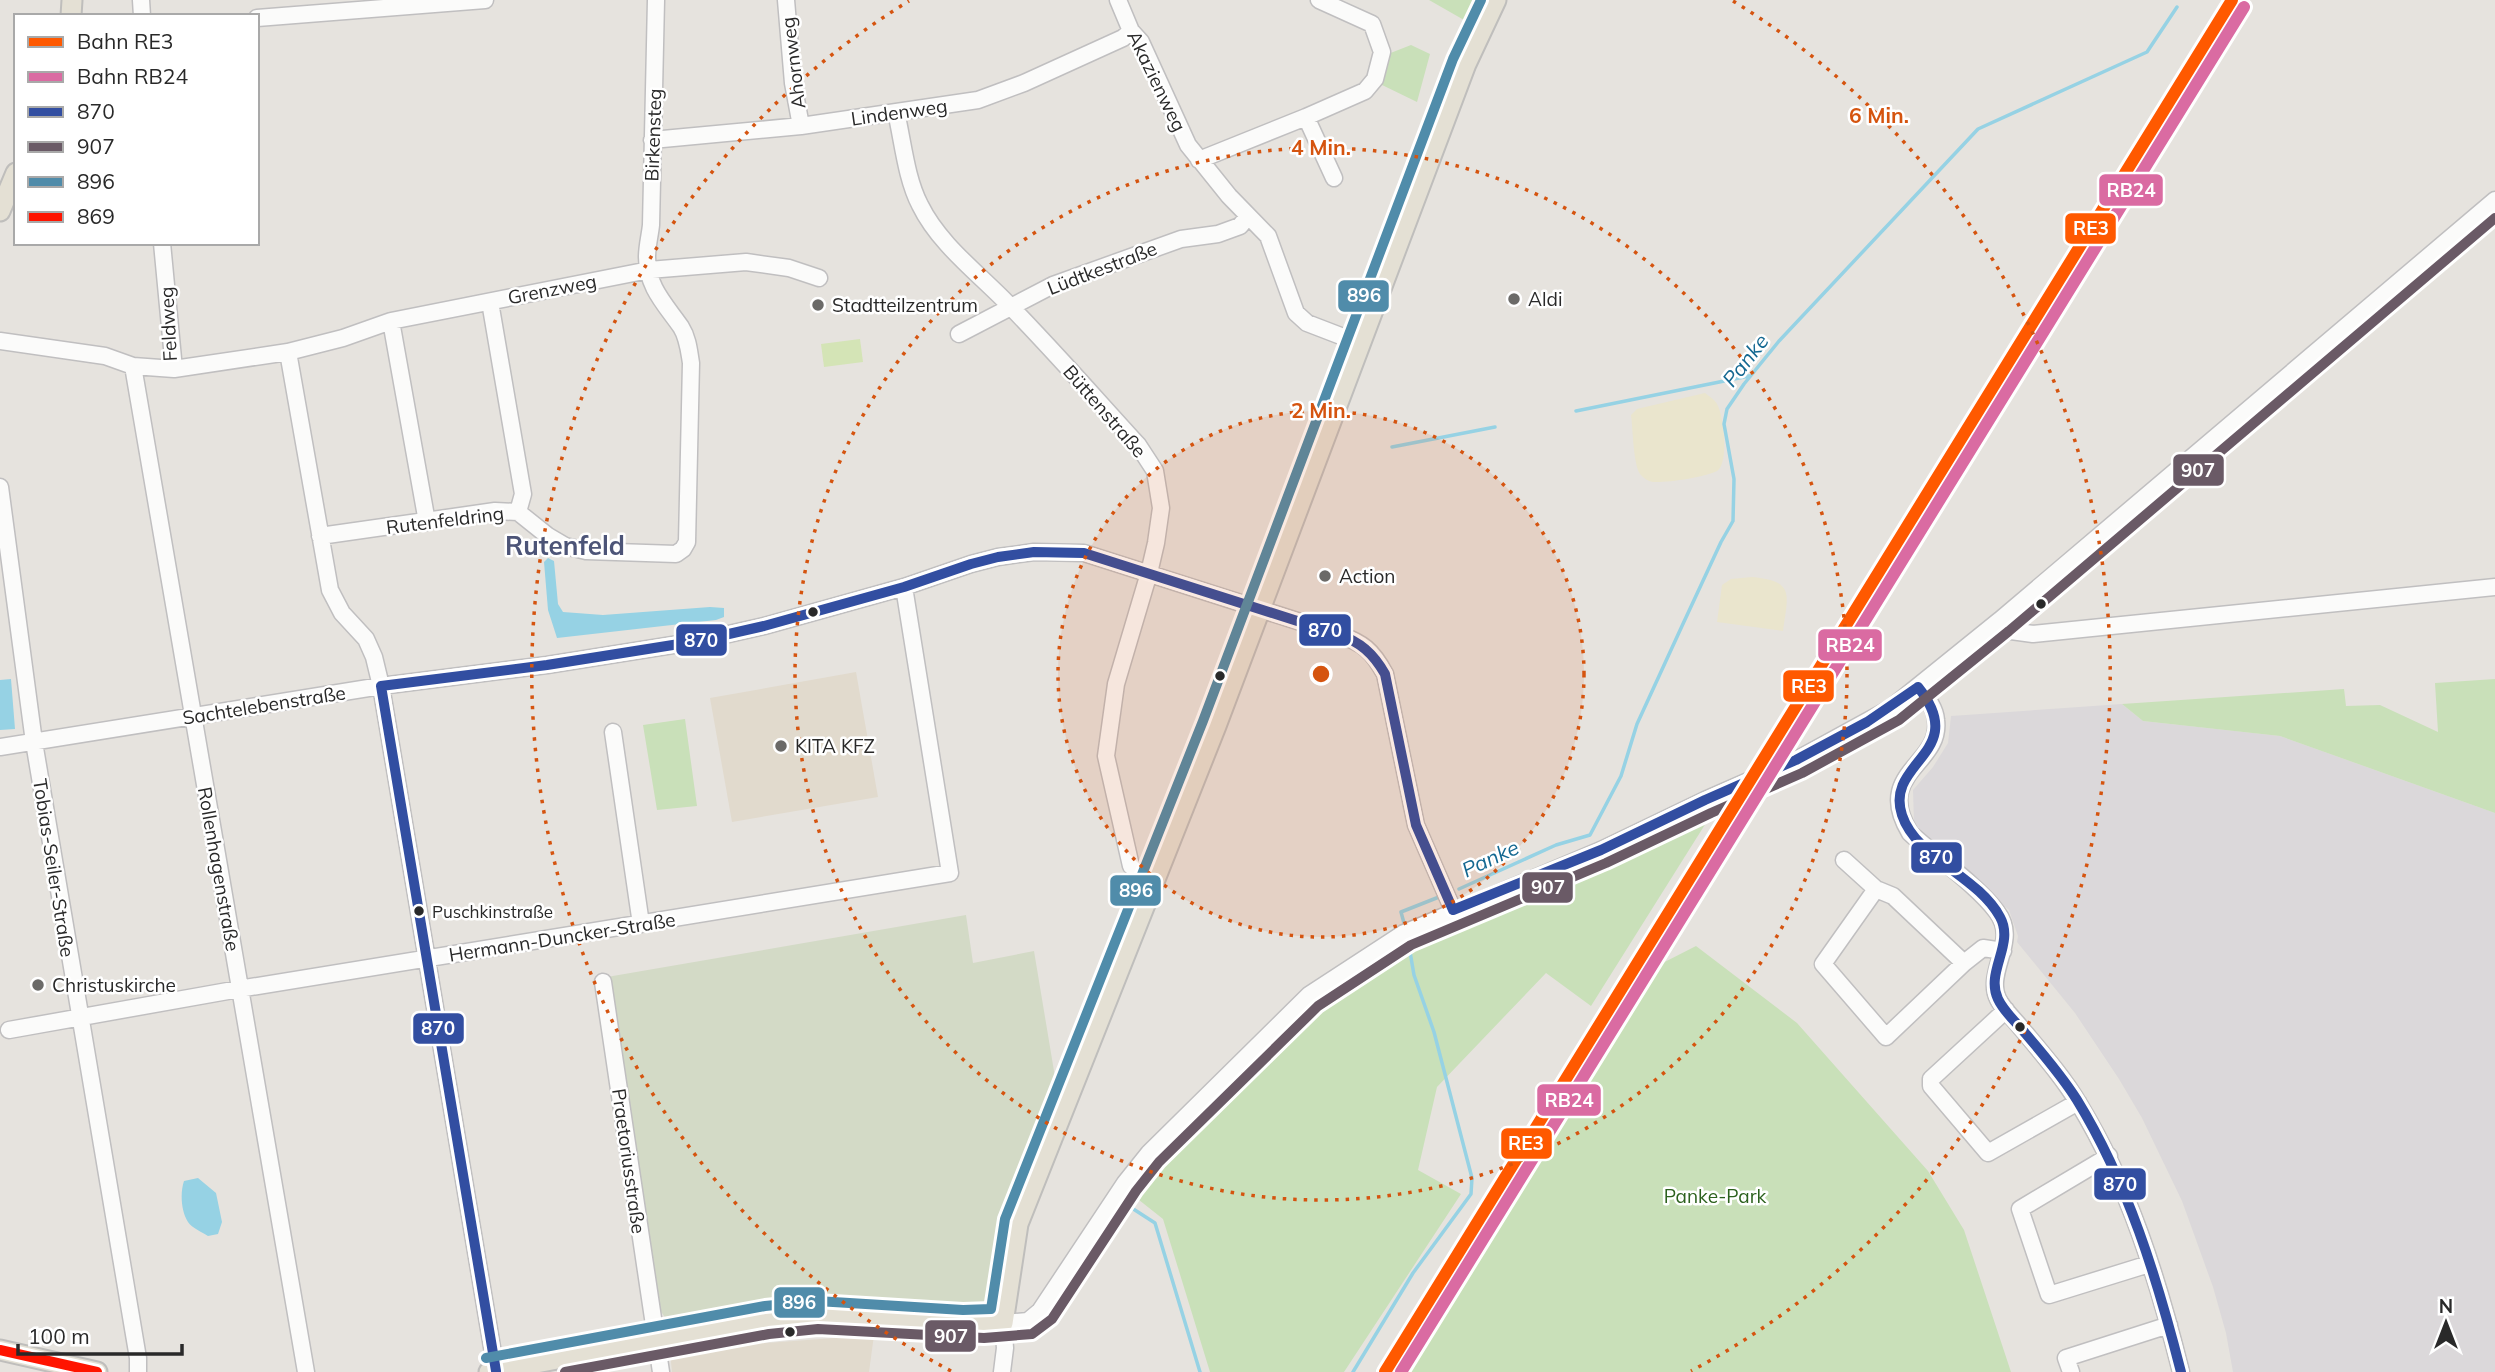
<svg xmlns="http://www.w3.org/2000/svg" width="2495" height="1372" font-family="Mulish,sans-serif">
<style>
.industrial{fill:#dbd8da}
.education{fill:#e1dacd}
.green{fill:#c9e0b9}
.sand{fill:#eae5cd}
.cemetery{fill:#d3dac6}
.pitch{fill:#d4e4b6}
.water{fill:#96d2e4}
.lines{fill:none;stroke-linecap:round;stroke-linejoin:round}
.stream{stroke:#96d2e4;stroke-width:3.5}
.minor-casing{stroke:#c0bfc0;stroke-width:19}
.major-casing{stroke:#bfbebc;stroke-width:23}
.minor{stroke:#fbfbfa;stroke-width:16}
.major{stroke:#e4e0d4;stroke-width:19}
.bus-1-casing{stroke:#fff;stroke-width:16}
.bus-2-casing{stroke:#fff;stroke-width:16}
.bus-3-casing{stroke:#fff;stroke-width:16}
.bus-4-casing{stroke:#fff;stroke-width:16}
.bus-1{stroke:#324ea1;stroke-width:10}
.bus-2{stroke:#6a5a66;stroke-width:10}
.bus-3{stroke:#508caa;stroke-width:10}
.bus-4{stroke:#ff1400;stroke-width:10}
.rail-1-casing{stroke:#fff;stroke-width:18}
.rail-2-casing{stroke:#fff;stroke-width:18}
.rail-1{stroke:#ff5900;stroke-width:12}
.rail-2{stroke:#da6ba2;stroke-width:12}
.ring{fill:none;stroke:#d5540f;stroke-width:3.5;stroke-dasharray:3.5 7}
.poi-dot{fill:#6b6a68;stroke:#fff;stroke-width:2.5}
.bus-dot{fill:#292929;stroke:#fff;stroke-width:2.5}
.labels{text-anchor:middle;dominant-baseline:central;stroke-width:5;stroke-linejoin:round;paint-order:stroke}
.bus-label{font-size:17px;fill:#292929;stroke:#fff;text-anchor:start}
.street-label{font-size:19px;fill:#292929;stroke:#fff}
.poi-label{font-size:19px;fill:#292929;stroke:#fff;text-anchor:start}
.park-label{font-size:19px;fill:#2c611d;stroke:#fff}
.water-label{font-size:21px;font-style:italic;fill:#146891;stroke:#fff}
.district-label{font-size:26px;font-weight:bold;fill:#4c5477;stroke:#fff}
.centre{fill:#d5540f;stroke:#fff;stroke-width:3.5}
.ring-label{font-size:21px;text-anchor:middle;font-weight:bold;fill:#d5540f;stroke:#fff;stroke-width:5;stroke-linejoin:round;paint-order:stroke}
.line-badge{stroke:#fff;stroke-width:2.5}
.badge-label{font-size:19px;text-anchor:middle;font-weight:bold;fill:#fff}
</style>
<rect width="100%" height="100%" fill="#e6e3de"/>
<path class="industrial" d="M2122,704L2143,721L2280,736L2495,813V1372H2233L2226,1333L2213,1287L2182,1201L2142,1118L2119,1079L2075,1013L2017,942L2018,936L2009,910L1920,832L1914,823L1913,790L1933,767L1948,743L1951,716Z"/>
<path class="education" d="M856,672L878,797L732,822L710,698Z
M874,1335L869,1372H672L670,1352L750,1339L767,1343Z"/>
<path class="green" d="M1429,0H1482L1471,24Z
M1411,45L1430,54L1417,102L1380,84L1388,65V54Z
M2495,679V813L2280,736L2143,721L2122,704L2344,689L2346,706L2380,705L2438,732L2435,683Z
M685,719L697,806L657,810L643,725Z
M1716,807L1591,1006L1546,973L1437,1087L1418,1170L1461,1194L1344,1372H1210L1163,1219L1134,1196L1169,1150L1307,1016L1430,935Z
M1696,946L1797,1023L1928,1171L1964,1230L2011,1372H1402L1647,971Z"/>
<path class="sand" d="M1705,393C1709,396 1715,400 1717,404C1724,416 1729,464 1717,471C1706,477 1666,483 1653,482C1648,481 1643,478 1640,474C1633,463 1633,429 1631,415L1637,409Z
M1752,577C1795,581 1788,594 1783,631L1717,622L1722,585L1731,579Z"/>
<path class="cemetery" d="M966,915L973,963L1034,951L1056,1083L1010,1198L990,1270L986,1307L820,1298L670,1325L658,1307L607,977Z"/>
<path class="pitch" d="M860,339L863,362L824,367L821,344Z"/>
<path class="water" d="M548,558L554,561L558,604L563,612L603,615L710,607L724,608V617L716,620L557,638L548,610L544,562Z
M11,679L15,729L0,730V680Z
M198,1178L216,1193L222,1222L218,1234L208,1236C202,1232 192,1228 188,1222C181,1211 180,1193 184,1181Z"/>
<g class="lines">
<path class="stream" d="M1576,411L1749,376
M1392,447L1495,427
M1459,889L1556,845L1590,835L1621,776L1637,724L1682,626L1721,542L1733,521L1734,479L1724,424L1727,409L1744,384L1779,341L1978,129L2147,52L2177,7
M1404,923L1401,912L1439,897
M1124,1203L1155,1223L1200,1372
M1353,1372L1413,1273L1471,1194L1472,1178L1434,1032L1414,975L1408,940"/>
<defs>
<path id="minor" d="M141,0L142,16
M786,0L793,83L801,126
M1118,0L1131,31L1141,42L1188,145L1229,196L1268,236L1296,313L1307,323L1359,343
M257,18L485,0
M896,112C903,142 906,178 920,205C939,244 978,273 1008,304C1053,350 1095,398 1138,445L1155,471L1161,508L1156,543L1149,573L1116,684L1106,756L1131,866
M1306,117L1334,178
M652,140L801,126L978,100L1024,83L1123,38L1131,31
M1199,160L1306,117L1365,91L1375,79L1382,52L1372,24L1319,0
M490,302L523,494L518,512
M391,321L427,522
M959,334L1053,285L1181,239L1218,234L1240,226L1248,216
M0,341L105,356L133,366L174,369L162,243
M133,366L306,1372
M174,369L288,352
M0,487L34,742L138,1358V1372
M320,536L495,511L518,512L548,536L565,546L586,551L676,554L683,549L687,542L691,363C689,351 688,338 681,327C665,304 647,287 647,257C647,246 650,235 651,225C652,150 655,75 656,0
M2000,620L2011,631L2033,634L2495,587
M1918,687C1926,697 1935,707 1936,720C1942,765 1873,772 1910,833C1935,856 1978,886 1997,912C2003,920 2006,931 2004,942C2002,959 1989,982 1998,999C2003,1009 2014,1019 2021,1028C2041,1052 2063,1077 2079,1104C2129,1186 2158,1280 2181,1372
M613,732L641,924
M0,747L381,686L547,665L698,641L764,626L904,587L971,564L998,557L1034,552L1084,553L1338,634C1363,643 1372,650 1385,674L1416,825L1453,910
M1844,860L1876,889L1893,896L1964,963
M1876,889L1823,964L1886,1037L1964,963L1983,948L2003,951
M603,982L661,1372
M2006,1010L1931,1079V1086L1988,1153L2078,1102
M9,1030L239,989L950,873L904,587
M2109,1156L2020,1209L2049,1295L2149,1264
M496,1371L381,686L374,657L366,639L342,613L330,590L288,352L343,338L391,321L649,270L746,262L789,268L819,278
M1002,1372L1005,1348L1003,1323L1028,1321L1040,1311L1125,1183L1149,1153L1309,995L1404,933L1601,850L1705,800L1796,760L1891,708L2000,620L2495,200
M2071,1372L2066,1358L2169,1325"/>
<path id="major" d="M71,16L72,0
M0,211L16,173
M0,1350L97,1372
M489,1372L656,1340L767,1320L818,1315L963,1324L1003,1323L1018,1224L1216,726L1466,64L1496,0"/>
</defs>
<use href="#minor" class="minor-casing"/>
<use href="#major" class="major-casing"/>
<use href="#minor" class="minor"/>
<use href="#major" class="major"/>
<defs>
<path id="bus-1" d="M381,686L547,665L698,641L764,626L904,587L971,564L998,557L1034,552L1084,553L1338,634C1360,642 1373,653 1385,674L1416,825L1453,910
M381,686L496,1371
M1918,687C1971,753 1884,761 1902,815C1916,858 1978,876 2000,917C2015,944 1985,972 1998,999C2004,1012 2016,1022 2025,1033C2043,1054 2062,1076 2077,1100C2128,1183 2157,1278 2181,1372
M1453,910L1601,850L1705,800L1796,760L1867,722L1918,687"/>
<path id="bus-2" d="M565,1372L769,1334L818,1329L984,1338L1032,1334L1052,1319L1136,1191L1159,1162L1318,1006L1411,945L1606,863L1711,813L1802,773L1899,720L2009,631L2495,218"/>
<path id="bus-3" d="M486,1358L765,1306L817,1301L963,1310L991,1309L1005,1219L1203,721L1453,59L1481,0"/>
<path id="bus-4" d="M0,1350L97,1372"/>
</defs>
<use href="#bus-1" class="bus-1-casing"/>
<use href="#bus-2" class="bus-2-casing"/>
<use href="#bus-3" class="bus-3-casing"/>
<use href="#bus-4" class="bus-4-casing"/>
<use href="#bus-1" class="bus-1"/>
<use href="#bus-2" class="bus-2"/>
<use href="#bus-3" class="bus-3"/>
<use href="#bus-4" class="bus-4"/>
<defs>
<path id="rail-1" d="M1385,1372L2232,0"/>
<path id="rail-2" d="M1401,1372L2244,7"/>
</defs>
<use href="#rail-1" class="rail-1-casing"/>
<use href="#rail-2" class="rail-2-casing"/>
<use href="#rail-1" class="rail-1"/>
<use href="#rail-2" class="rail-2"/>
</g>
<circle cx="1321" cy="674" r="263" fill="#d5540f" fill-opacity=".12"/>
<g class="ring">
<circle cx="1321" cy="674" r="263"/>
<circle cx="1321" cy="674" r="526"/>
<path d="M951 1371A789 789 0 0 1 909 1M1733 1A789 789 0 0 1 1691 1371"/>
</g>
<g class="poi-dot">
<circle cx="1514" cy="299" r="7"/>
<circle cx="818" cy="305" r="7"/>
<circle cx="1325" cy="576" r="7"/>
<circle cx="781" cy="746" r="7"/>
<circle cx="38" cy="985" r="7"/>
</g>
<g class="bus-dot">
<circle cx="2041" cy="604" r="6"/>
<circle cx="813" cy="612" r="6"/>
<circle cx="1220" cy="676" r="6"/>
<circle cx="419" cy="911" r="6"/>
<circle cx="2020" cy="1027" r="6"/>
<circle cx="790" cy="1332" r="6"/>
</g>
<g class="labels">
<g class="bus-label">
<text x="432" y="911">Puschkinstraße</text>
</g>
<g class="street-label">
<text transform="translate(793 63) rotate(-97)">Ahornweg</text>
<text transform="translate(1157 81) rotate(64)">Akazienweg</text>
<text transform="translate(899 112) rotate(-8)">Lindenweg</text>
<text transform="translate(653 135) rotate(-88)">Birkensteg</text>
<text transform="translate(1102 268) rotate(-21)">Lüdtkestraße</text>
<text transform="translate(552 289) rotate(-11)">Grenzweg</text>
<text transform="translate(168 324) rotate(-93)">Feldweg</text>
<text transform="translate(1105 411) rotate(49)">Büttenstraße</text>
<text transform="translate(445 520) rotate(-7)">Rutenfeldring</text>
<text transform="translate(264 705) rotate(-9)">Sachtelebenstraße</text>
<text transform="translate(54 868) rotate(81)">Tobias-Seiler-Straße</text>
<text transform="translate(219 869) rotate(80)">Rollenhagenstraße</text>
<text transform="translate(562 937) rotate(-9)">Hermann-Duncker-Straße</text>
<text transform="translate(629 1161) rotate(82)">Praetoriusstraße</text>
</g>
<g class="poi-label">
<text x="1528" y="299">Aldi</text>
<text x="832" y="305">Stadtteilzentrum</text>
<text x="1339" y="576">Action</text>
<text x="795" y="746">KITA KFZ</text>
<text x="52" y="985">Christuskirche</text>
</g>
<g class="park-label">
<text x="1715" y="1196">Panke-Park</text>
</g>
<g class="water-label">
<text transform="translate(1745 360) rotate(-52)">Panke</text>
<text transform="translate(1490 858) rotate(-25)">Panke</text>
</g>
<g class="district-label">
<text x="565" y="545">Rutenfeld</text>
</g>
</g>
<circle cx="1321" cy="674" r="10" class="centre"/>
<g class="ring-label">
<text x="1879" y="123">6 Min.</text>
<text x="1321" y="155">4 Min.</text>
<text x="1321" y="418">2 Min.</text>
</g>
<g class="line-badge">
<rect x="2098" y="173" width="66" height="34" rx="7" fill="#da6ba2"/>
<rect x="2064" y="212" width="53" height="33" rx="7" fill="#ff5900"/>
<rect x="1337" y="279" width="53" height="34" rx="7" fill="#508caa"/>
<rect x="2172" y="453" width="53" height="34" rx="7" fill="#6a5a66"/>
<rect x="1298" y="613" width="54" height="34" rx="7" fill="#324ea1"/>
<rect x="675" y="623" width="53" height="34" rx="7" fill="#324ea1"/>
<rect x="1817" y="628" width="66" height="34" rx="7" fill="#da6ba2"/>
<rect x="1782" y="669" width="53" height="34" rx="7" fill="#ff5900"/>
<rect x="1910" y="841" width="53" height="33" rx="7" fill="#324ea1"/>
<rect x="1521" y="871" width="53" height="33" rx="7" fill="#6a5a66"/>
<rect x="1109" y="874" width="53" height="33" rx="7" fill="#508caa"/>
<rect x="412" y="1012" width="53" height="33" rx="7" fill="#324ea1"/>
<rect x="1536" y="1083" width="66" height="34" rx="7" fill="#da6ba2"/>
<rect x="1500" y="1127" width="53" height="33" rx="7" fill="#ff5900"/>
<rect x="2093" y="1167" width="54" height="34" rx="7" fill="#324ea1"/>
<rect x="773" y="1286" width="53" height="33" rx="7" fill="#508caa"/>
<rect x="924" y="1319" width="53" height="34" rx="7" fill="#6a5a66"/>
</g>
<g class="badge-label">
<text x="2131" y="197">RB24</text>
<text x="2091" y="235">RE3</text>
<text x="1364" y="302">896</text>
<text x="2198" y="477">907</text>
<text x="1325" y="637">870</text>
<text x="701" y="647">870</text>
<text x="1850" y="652">RB24</text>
<text x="1809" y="693">RE3</text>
<text x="1936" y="864">870</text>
<text x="1548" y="894">907</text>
<text x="1136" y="897">896</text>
<text x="438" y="1035">870</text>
<text x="1569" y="1107">RB24</text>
<text x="1526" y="1150">RE3</text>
<text x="2120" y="1191">870</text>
<text x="799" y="1309">896</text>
<text x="951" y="1343">907</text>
</g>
<rect x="14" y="14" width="245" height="231" fill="#ffffff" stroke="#a9a9a9" stroke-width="2"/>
<rect x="28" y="37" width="35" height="10" fill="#ff5900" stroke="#a9a9a9" stroke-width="2"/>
<text x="77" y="49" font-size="21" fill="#292929">Bahn RE3</text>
<rect x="28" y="72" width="35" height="10" fill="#da6ba2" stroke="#a9a9a9" stroke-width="2"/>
<text x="77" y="84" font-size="21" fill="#292929">Bahn RB24</text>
<rect x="28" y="107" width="35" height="10" fill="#324ea1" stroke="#a9a9a9" stroke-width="2"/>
<text x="77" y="119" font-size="21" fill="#292929">870</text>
<rect x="28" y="142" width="35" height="10" fill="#6a5a66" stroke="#a9a9a9" stroke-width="2"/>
<text x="77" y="154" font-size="21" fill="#292929">907</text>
<rect x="28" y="177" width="35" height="10" fill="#508caa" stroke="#a9a9a9" stroke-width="2"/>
<text x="77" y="189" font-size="21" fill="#292929">896</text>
<rect x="28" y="212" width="35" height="10" fill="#ff1400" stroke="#a9a9a9" stroke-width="2"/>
<text x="77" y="224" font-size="21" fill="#292929">869</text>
<g transform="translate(2446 1323)" stroke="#ffffff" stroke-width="5" paint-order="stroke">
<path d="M0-5L12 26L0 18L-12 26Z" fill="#292929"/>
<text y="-10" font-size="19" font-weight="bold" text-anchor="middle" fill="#292929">N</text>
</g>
<path d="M18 1344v10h164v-10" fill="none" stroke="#292929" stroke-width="3.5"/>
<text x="28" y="1344" font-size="21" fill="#292929" stroke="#ffffff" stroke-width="5" paint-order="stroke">100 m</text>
</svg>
